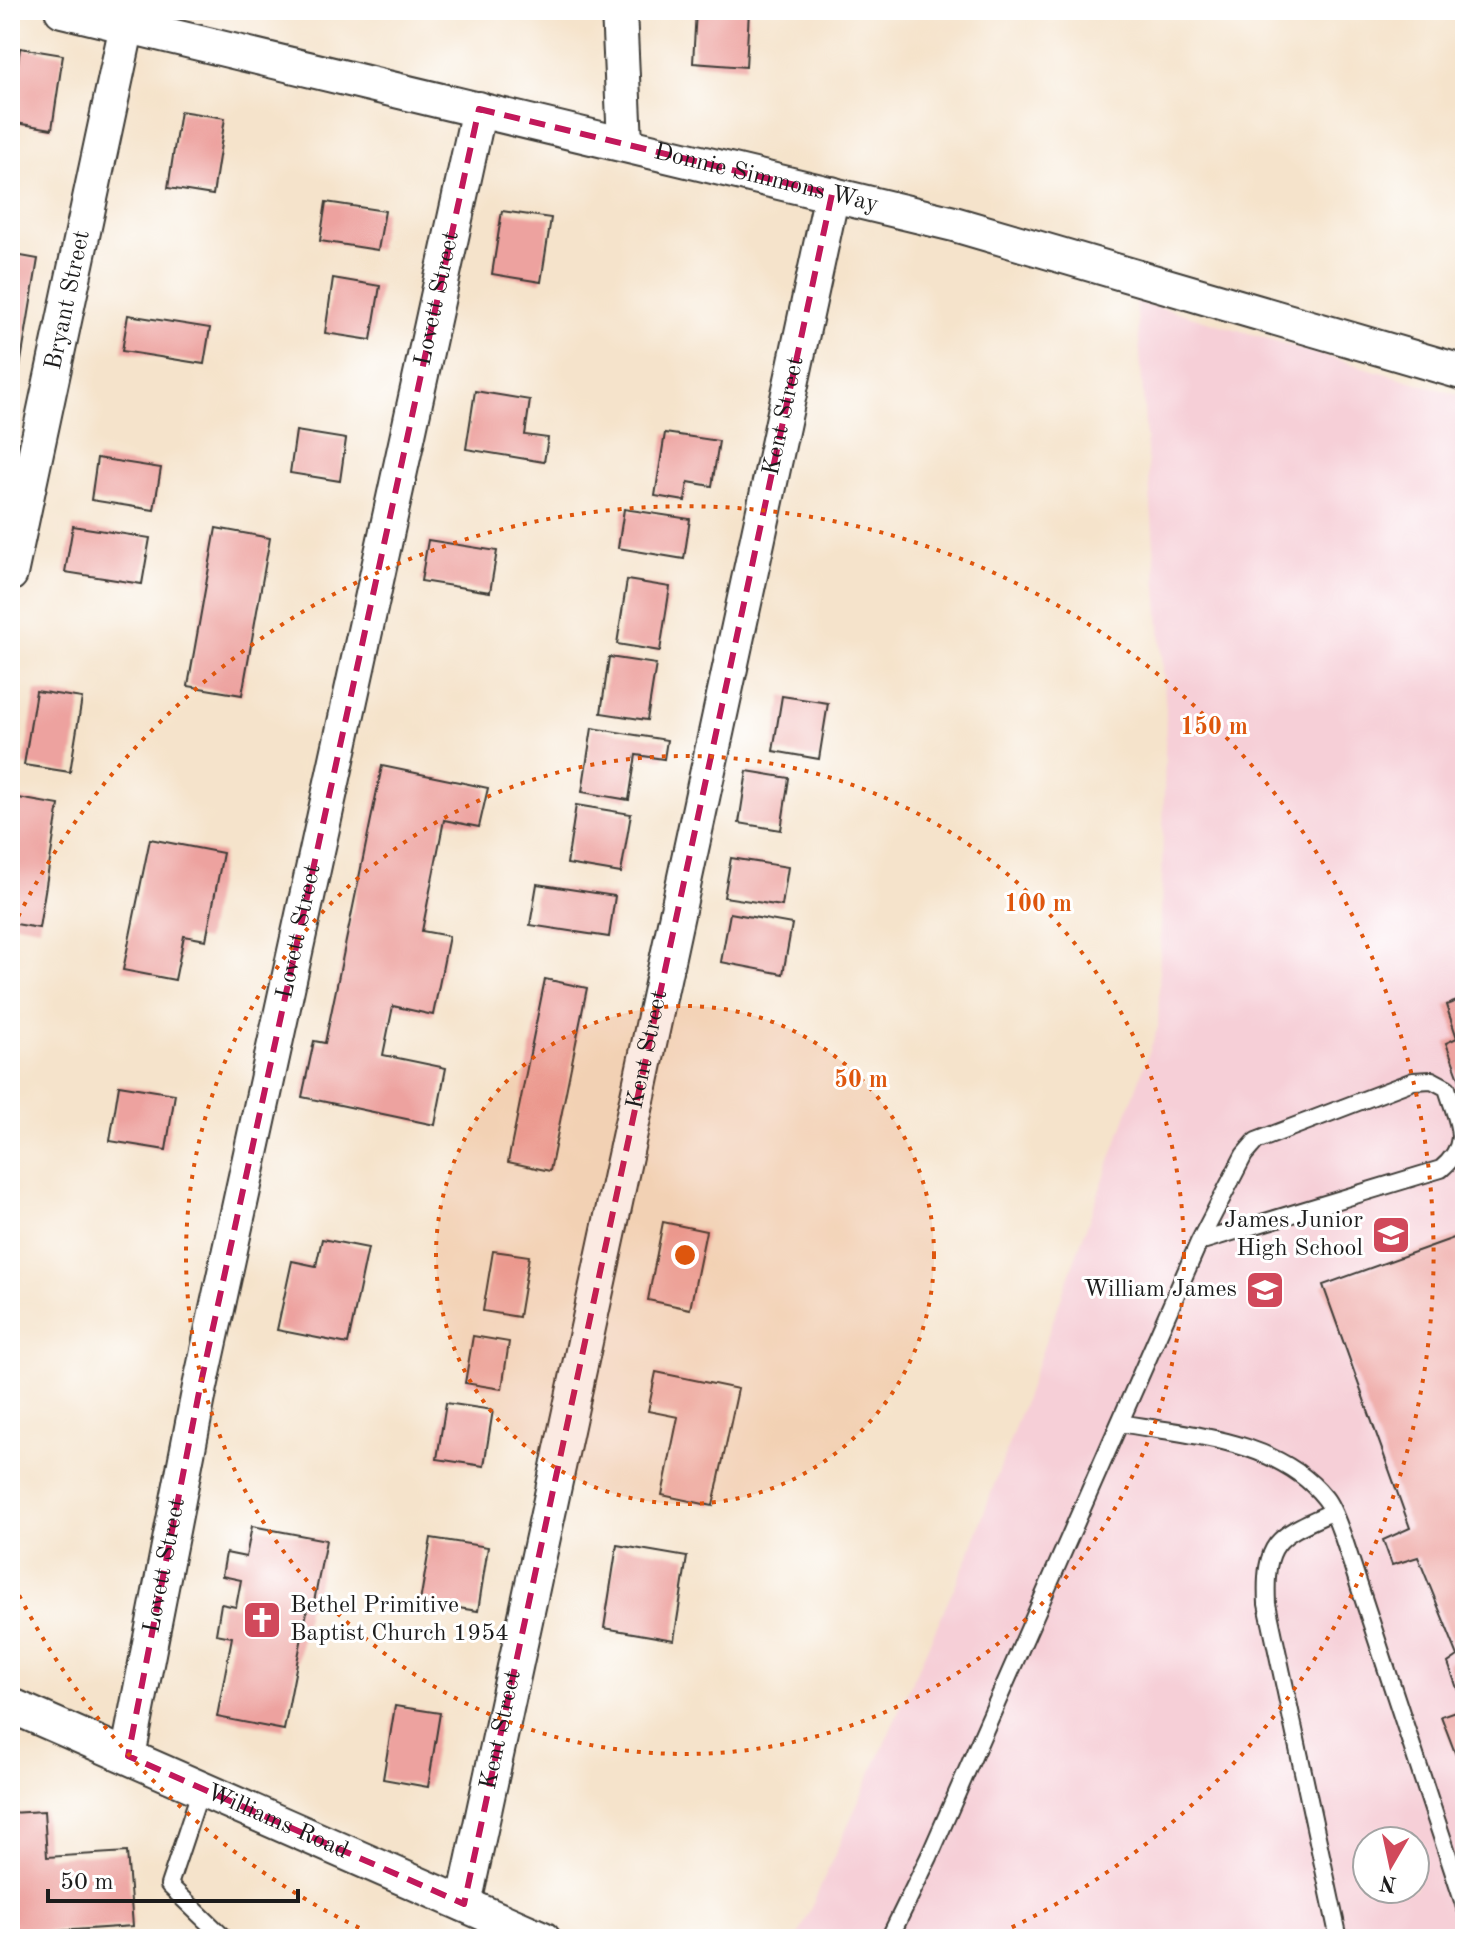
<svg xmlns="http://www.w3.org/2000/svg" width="1475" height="1949" font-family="'Old Standard TT',serif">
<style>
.built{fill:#f6cfd7;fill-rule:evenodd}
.building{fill:#eda29f}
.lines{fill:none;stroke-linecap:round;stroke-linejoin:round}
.lane-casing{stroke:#3d3a36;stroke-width:20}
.street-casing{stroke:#3d3a36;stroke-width:38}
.lane{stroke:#fff;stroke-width:16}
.street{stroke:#fff;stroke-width:34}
.marked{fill:none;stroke:#c2185b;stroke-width:6;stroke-dasharray:16 10;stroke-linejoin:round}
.ring{fill:none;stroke:#de560d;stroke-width:4;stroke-dasharray:4 8}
.labels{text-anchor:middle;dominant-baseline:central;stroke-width:6;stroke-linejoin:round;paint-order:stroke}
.street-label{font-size:24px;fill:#1c1c1c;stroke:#fff}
.poi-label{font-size:24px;fill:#1c1c1c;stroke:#fff;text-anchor:end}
.centre{fill:#de560d;stroke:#fff;stroke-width:4}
.ring-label{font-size:24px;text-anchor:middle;font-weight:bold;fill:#de560d;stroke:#fff;stroke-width:6;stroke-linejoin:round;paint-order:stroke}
</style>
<rect width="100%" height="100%" fill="#fff"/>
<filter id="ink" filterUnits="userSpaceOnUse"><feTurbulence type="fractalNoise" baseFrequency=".0125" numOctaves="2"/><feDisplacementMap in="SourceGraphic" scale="16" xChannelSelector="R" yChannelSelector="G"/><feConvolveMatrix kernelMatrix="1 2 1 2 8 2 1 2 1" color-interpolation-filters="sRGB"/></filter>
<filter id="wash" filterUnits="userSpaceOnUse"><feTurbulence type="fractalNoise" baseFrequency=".006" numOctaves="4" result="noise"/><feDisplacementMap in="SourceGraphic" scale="32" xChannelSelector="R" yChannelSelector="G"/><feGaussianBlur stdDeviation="1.8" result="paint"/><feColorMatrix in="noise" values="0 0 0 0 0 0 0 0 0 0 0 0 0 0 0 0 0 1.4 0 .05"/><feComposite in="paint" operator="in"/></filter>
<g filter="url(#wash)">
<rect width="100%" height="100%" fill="#f5e3cb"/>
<path class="built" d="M1136,300L1465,397V1939H797L970,1552L1158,1027L1166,711ZM1367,1841H1415V1889H1367Z"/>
<g id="blocks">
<path class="building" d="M696,10H749L746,67L693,63Z
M20,48L63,55L52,129L10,122Z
M180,111L225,118L213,195L168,188Z
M326,202L385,211L378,250L320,241Z
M502,211L551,218L541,282L492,274Z
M10,254L38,259L18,379L10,377Z
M333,278L380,286L371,340L325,333Z
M128,315L210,328L204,364L122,351Z
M475,391L530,400L525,435L548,438L544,462L466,449Z
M296,431L346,439L340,481L290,473Z
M665,433L719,441L712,486L688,482L685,501L655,496Z
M97,458L161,468L154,510L91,500Z
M624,509L690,519L684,559L618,548Z
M73,526L150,538L142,584L65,572Z
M216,528L270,538L242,695L188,686Z
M428,540L497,551L490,592L421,581Z
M627,580L670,587L660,651L617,644Z
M609,657L656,664L647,720L601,713Z
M36,691L82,698L70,772L24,765Z
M782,696L828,703L819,759L773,751Z
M592,728L667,740L664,759L636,755L629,800L582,792Z
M382,766L488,788L479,827L444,820L422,931L449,936L433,1015L393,1006L383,1055L446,1068L435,1125L302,1097L314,1041L325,1043Z
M747,771L789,778L781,830L739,823Z
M13,797L59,805L39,928L10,923Z
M576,805L631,814L621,873L567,864Z
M150,839L223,853L206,940L184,936L175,980L123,970Z
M731,858L788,867L782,906L724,897Z
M537,884L615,896L609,937L530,925Z
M730,913L792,924L783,974L721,962Z
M545,979L587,988L550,1171L508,1162Z
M1465,998V1094L1446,1043L1457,1038L1446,1005Z
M119,1085L175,1094L166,1150L110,1141Z
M663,1222L706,1231L690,1309L648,1300Z
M1465,1234V1386L1460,1388L1465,1402V1779L1441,1716L1464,1708L1448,1663L1458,1656L1418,1557L1392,1565L1383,1540L1410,1528L1323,1285Z
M322,1239L368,1248L348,1344L277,1330L292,1261L316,1266Z
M493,1251L529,1256L519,1317L483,1311Z
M473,1336L509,1342L502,1389L465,1383Z
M656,1372L738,1389L713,1506L662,1495L678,1417L648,1411Z
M446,1403L493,1410L484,1466L437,1459Z
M252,1526L326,1540L313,1607L308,1606L284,1730L217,1717L232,1637L216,1634L221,1604L236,1607L241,1580L222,1576L226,1553L246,1557Z
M431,1538L488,1547L478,1611L420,1602Z
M617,1545L687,1557L674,1640L604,1628Z
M395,1706L440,1713L428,1787L383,1779Z
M44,1811L47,1857L127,1852L133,1926L29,1933V1939H10V1813Z"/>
</g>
</g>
<g filter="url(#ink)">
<use href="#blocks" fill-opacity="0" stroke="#3d3a36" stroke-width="2"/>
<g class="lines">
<defs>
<path id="lane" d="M1120,1423C1188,1435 1278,1439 1325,1498C1333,1508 1338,1524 1343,1537L1465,1907
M1332,1512C1278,1536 1264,1540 1267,1604L1339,1939
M201,1789L169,1885L225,1939
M889,1939L929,1857L1199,1242L1244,1155L1256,1141L1413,1081L1432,1080L1447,1088C1457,1123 1473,1142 1441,1169L1199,1242"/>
<g id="street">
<path id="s1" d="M62,10L954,224L1465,373"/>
<path d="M619,10L625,143"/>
<path id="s2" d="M10,574L127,25"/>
<path id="s3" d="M10,1705L543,1939"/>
<path id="s4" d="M128,1756L200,1387L479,109"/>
<path id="s5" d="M464,1904L832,194"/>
</g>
</defs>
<use href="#lane" class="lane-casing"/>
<use href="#street" class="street-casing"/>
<use href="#lane" class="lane"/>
<use href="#street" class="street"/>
</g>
</g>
<path class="marked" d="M479,109L832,194L464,1904L128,1756L200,1387Z"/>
<circle cx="685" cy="1255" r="249" fill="#de560d" fill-opacity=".12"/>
<g class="ring">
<circle cx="685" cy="1255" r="249"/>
<circle cx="685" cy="1255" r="499"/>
<path d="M381 1938A748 748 0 0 1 13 1583M13 927A748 748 0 1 1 989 1938"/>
</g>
<defs>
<symbol id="school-square" viewBox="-11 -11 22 22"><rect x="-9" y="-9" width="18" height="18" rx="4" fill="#d1495b" stroke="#fff"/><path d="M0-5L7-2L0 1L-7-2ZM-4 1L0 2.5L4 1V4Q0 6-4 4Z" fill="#fff"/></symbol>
<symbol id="church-square" viewBox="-11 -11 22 22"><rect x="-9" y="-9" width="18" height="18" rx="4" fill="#d1495b" stroke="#fff"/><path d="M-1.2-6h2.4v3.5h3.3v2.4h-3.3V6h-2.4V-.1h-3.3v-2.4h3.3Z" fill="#fff"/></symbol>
</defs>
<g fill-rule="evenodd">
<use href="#school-square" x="1369" y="1213" width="44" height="44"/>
<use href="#school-square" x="1243" y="1268" width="44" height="44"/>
<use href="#church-square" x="240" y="1598" width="44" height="44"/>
</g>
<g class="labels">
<g class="street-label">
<text stroke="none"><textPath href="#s1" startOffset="724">Donnie Simmons Way</textPath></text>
<text stroke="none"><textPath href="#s4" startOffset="1490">Lovett Street</textPath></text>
<text stroke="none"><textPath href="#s2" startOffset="280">Bryant Street</textPath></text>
<text stroke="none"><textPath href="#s5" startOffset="1522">Kent Street</textPath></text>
<text stroke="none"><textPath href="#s4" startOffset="842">Lovett Street</textPath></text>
<text stroke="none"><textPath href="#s5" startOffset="874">Kent Street</textPath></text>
<text stroke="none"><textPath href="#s4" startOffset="194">Lovett Street</textPath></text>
<text stroke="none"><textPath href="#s5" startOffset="178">Kent Street</textPath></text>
<text stroke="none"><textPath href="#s3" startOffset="292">Williams Road</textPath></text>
</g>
<g class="poi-label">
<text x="1363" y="1221">James Junior<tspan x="1363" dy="28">High School</tspan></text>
<text x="1237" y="1290">William James</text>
<text x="290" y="1606" text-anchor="start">Bethel Primitive<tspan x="290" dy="28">Baptist Church 1954</tspan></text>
</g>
</g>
<circle cx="685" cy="1255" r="12" class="centre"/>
<g class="ring-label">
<text x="1214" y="734">150 m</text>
<text x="1038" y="911">100 m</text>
<text x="861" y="1087">50 m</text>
</g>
<rect width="1475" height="1949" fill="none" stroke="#fff" stroke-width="40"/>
<g transform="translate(1391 1865) rotate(189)"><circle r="38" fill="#ffffff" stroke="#a4a4a4" stroke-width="2"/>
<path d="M0-6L14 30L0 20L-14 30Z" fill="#d1495b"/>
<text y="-12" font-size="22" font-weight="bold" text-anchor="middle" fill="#1c1c1c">N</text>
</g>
<path d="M48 1889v12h250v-12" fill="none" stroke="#1c1c1c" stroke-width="4"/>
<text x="60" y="1889" font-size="24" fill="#1c1c1c" stroke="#ffffff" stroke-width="6" paint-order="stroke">50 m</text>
</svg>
